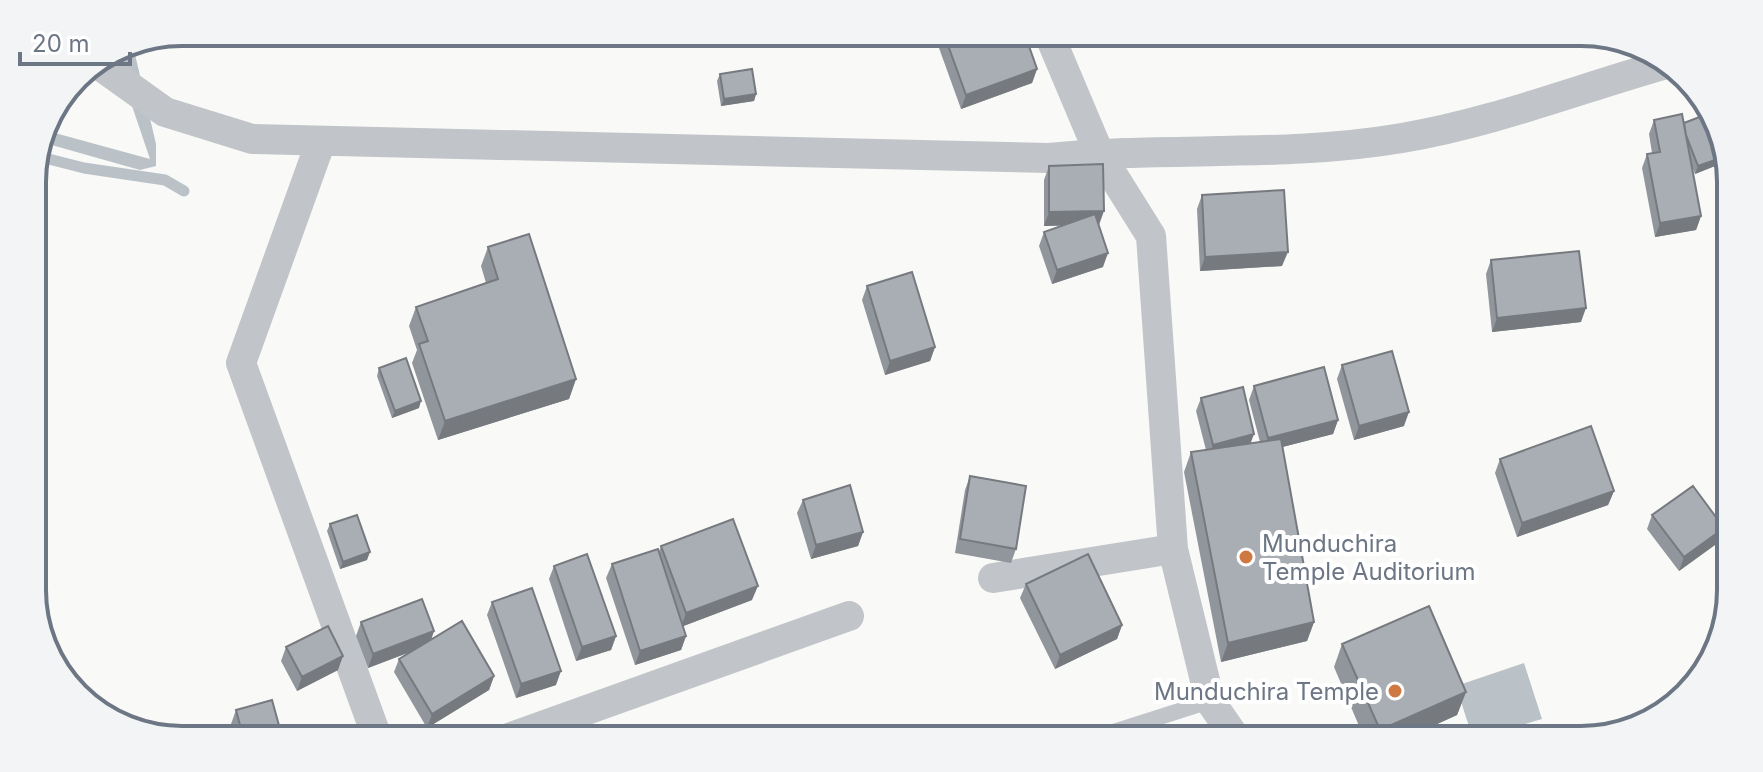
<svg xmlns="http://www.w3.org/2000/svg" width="1763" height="772" font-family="Inter,sans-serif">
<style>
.water{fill:#bac2c7}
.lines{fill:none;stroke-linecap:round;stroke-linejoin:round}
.stream{stroke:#bac2c7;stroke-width:11}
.service{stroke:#c1c4c8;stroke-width:16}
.minor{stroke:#c1c4c8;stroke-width:30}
.wall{fill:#91969c}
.shaded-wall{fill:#767a7f}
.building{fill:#a9aeb5;stroke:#767a7f;stroke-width:2}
.poi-dot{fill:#ce7942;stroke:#fff;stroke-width:3}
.labels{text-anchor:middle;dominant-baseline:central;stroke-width:8;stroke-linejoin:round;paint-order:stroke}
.poi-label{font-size:24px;fill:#6c7684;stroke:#fff;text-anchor:start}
.rim{fill:none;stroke:#6c7684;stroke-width:4}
</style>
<rect width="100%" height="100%" fill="#f9f9f7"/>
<path class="water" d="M134,50L156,144V166L140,170L41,142L44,130L150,159L130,100L122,55Z
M1524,663L1542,719L1473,739L1456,686Z"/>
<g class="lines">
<path class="stream" d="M37,156L84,168L165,180L184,191"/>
<path class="service" d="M1088,740L1210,701"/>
<path class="minor" d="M1048,32L1099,153L1151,236L1173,549L1210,701L1237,740
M98,64L165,112L252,139L1049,158C1166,146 1285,158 1402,138C1492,123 1578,89 1666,64
M321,141L241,363L378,740
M993,578L1173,549
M503,740L849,616"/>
</g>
<path class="wall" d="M944,34L1037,69L1032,83L961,109L939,48Z
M720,74L756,94L754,101L721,106L717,81Z
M1654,120L1718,159L1715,166L1695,174L1691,164L1701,216L1696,230L1655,237L1642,168L1647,154L1652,153L1649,134Z
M1049,166L1099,225L1103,267L1052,284L1039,246L1044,232L1063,225L1044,226V180Z
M1202,195L1282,266L1200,271L1197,209Z
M488,247L576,379L569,399L438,440L412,363L417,350L409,326L416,307L486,283L481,266Z
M1491,260L1581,322L1492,332L1486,274Z
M867,286L935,347L930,361L885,375L862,300Z
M1342,365L1404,426L1354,440L1337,379Z
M379,368L419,408L392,418L377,376Z
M1254,386L1338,420L1333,434L1282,447L1314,622L1307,641L1221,662L1184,472L1191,452L1206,450L1196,411L1201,398L1250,444L1260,442L1249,400Z
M1500,459L1614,491L1608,505L1517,537L1495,473Z
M970,476L1016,549L1011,563L955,553L965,490Z
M803,500L863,532L858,546L811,559L797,513Z
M1652,515L1724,528L1719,542L1679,571L1647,529Z
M330,524L367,560L340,569L327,531Z
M661,546L752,600L683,626L686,636L681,650L635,665L606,578L612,564L659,552Z
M554,566L616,636L611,650L576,661L549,579Z
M1026,584L1122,625L1117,639L1055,669L1020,598Z
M492,602L556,685L516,698L487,615Z
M361,622L434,631L431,640L494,676L489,690L427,728L394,672L399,659L409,652L368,668L356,636Z
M1342,644L1466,692L1457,715L1402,740H1365L1334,667Z
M286,647L338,670L297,691L281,661Z
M236,710L283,740H235L231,724Z"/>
<path class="shaded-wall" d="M1037,69L1032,83L961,109L966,95Z
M756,94L754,101L721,106L724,99Z
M1718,159L1715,166L1695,174L1698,166Z
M1104,211L1099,225L1044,226L1049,212Z
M1701,216L1696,230L1655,237L1660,223Z
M1288,252L1282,266L1200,271L1205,257Z
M1108,253L1103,267L1052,284L1057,270Z
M1586,308L1581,322L1492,332L1497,318Z
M935,347L930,361L885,375L890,361Z
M576,379L569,399L438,440L445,421Z
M421,401L419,408L392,418L395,411Z
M1409,412L1404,426L1354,440L1359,426Z
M1338,420L1333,434L1263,452L1268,438Z
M1254,434L1249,448L1207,458L1213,445Z
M1614,491L1608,505L1517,537L1522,523Z
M1724,528L1719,542L1679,571L1684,557Z
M863,532L858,546L811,559L816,545Z
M370,552L367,560L340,569L343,562Z
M758,586L752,600L681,627L686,613Z
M1314,622L1307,641L1221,662L1228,643Z
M1122,625L1117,639L1055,669L1060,655Z
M434,631L429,645L368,668L373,654Z
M616,636L611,650L576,661L582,647Z
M686,636L681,650L635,665L640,651Z
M343,656L338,670L297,691L302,677Z
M561,671L556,685L516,698L521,684Z
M494,676L489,690L427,728L432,714Z
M1466,692L1457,715L1402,740H1376L1380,730Z"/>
<path class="building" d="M949,32H1024L1037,69L966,95L944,34Z
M752,69L756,94L724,99L720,74Z
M1682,114L1701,216L1660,223L1647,154L1660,152L1654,120Z
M1702,116L1718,159L1698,166L1686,135L1684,123Z
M1103,164L1104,211L1049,212V166Z
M1284,190L1288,252L1205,257L1202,195Z
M1095,214L1108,253L1057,270L1044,232Z
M529,234L576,379L445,421L419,344L428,341L416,307L498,279L488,247Z
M1579,251L1586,308L1497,318L1491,260Z
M912,272L935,347L890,361L867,286Z
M1392,351L1409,412L1359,426L1342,365Z
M406,358L421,401L395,411L379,368Z
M1324,367L1338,420L1268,438L1254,386Z
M1243,387L1254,434L1213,445L1201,398Z
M1591,426L1614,491L1522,523L1500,459Z
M1281,439L1314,622L1228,643L1191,452Z
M970,476L1026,486L1016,549L960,539Z
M850,485L863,532L816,545L803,500Z
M1693,486L1724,528L1684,557L1652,515Z
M357,515L370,552L343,562L330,524Z
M733,519L758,586L686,613L661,546Z
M658,549L686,636L640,651L612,564Z
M587,554L616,636L582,647L554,566Z
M1088,554L1122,625L1060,655L1026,584Z
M532,588L561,671L521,684L492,602Z
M422,599L434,631L373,654L361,622Z
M1429,606L1466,692L1380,730L1342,644Z
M462,621L494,676L432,714L399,659Z
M328,626L343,656L302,677L286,647Z
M272,700L283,740H244L236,710Z
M813,733L815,740H792Z"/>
<g class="poi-dot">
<circle cx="1246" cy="557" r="8"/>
<circle cx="1395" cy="691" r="8"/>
</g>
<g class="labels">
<g class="poi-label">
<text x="1262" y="543">Munduchira<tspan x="1262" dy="28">Temple Auditorium</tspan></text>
<text x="1379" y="691" text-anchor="end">Munduchira Temple</text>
</g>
</g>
<path d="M0 0H1763V772H0ZM182 46H1581A136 136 0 0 1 1717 182V590A136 136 0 0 1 1581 726H182A136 136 0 0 1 46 590V182A136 136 0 0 1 182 46Z" fill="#f3f4f5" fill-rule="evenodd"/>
<path class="rim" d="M182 46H1581A136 136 0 0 1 1717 182V590A136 136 0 0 1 1581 726H182A136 136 0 0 1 46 590V182A136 136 0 0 1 182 46Z"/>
<path d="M20 52v12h110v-12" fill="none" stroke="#6c7684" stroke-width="4"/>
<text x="32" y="52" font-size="24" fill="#6c7684" stroke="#ffffff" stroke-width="6" paint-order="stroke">20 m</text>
</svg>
